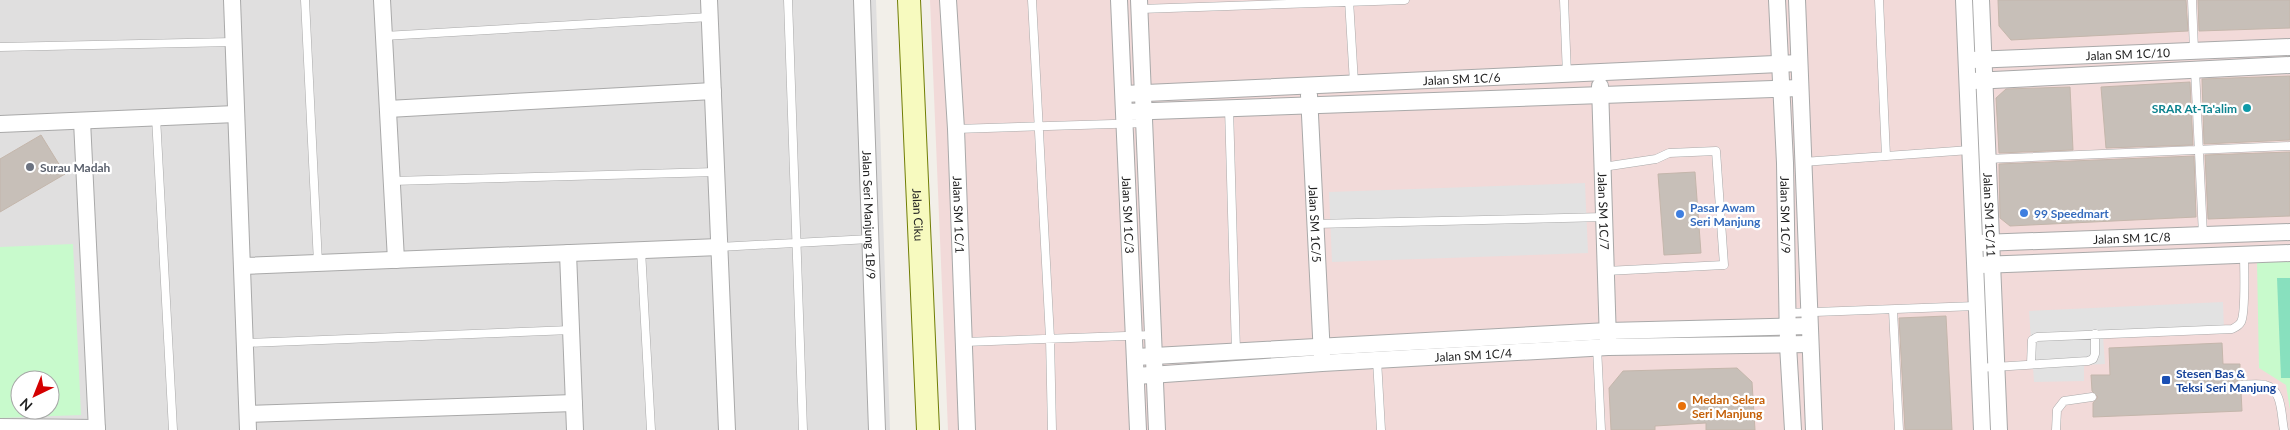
<svg xmlns="http://www.w3.org/2000/svg" width="2290" height="430" font-family="Lato,sans-serif">
<style>
.residential{fill:#e0dfdf;fill-rule:evenodd}
.commercial{fill:#f2dad9}
.park{fill:#c8facc;fill-rule:evenodd}
.pitch{fill:#88e0be}
.parking{fill:#e2e2e2}
.building{fill:#c7bfb8;stroke:#c4b6ab}
.lines{fill:none;stroke-linecap:round;stroke-linejoin:round}
.lane-casing{stroke:#a9a9a9;stroke-width:9}
.street-casing{stroke:#a9a9a9;stroke-width:18}
.secondary-casing{stroke:#707d05;stroke-width:24}
.lane{stroke:#fff;stroke-width:8}
.street{stroke:#fff;stroke-width:16}
.secondary{stroke:#f7fabf;stroke-width:22}
.culture-dot{fill:#0f9aa8;stroke:#fff;stroke-width:2}
.worship-dot{fill:#6b7280;stroke:#fff;stroke-width:2}
.shop-dot{fill:#3f7fe0;stroke:#fff;stroke-width:2}
.transit-dot{fill:#1a4fb4;stroke:#fff;stroke-width:2}
.food-dot{fill:#e8710a;stroke:#fff;stroke-width:2}
.labels{text-anchor:middle;dominant-baseline:central;stroke-width:4.5;stroke-linejoin:round;paint-order:stroke}
.street-label{font-size:12px;fill:#222;stroke:#fff}
.culture-label{font-size:12px;font-weight:bold;fill:#0d838f;stroke:#fff;text-anchor:end}
.worship-label{font-size:12px;font-weight:bold;fill:#5b616d;stroke:#fff;text-anchor:start}
.shop-label{font-size:12px;font-weight:bold;fill:#366cbe;stroke:#fff;text-anchor:start}
.transit-label{font-size:12px;font-weight:bold;fill:#164399;stroke:#fff;text-anchor:start}
.food-label{font-size:12px;font-weight:bold;fill:#c56008;stroke:#fff;text-anchor:start}
</style>
<rect width="100%" height="100%" fill="#f2efe9"/>
<path class="residential" d="M0,0H876L890,430H0ZM20,380H50V410H20Z"/>
<path class="commercial" d="M930,0H2290V430H948Z"/>
<path class="park" d="M73,244L81,415L0,418V247ZM20,380H50V410H20Z
M2290,260V410L2286,385L2259,368L2257,262Z"/>
<path class="pitch" d="M2277,278H2290V378H2281Z"/>
<path class="parking" d="M1585,183L1588,253L1332,262L1329,192Z
M2223,302L2224,331L2103,336L2105,364L2084,365V381L2034,382L2029,311Z"/>
<path class="building" d="M1998,0H2186L2188,31L2011,40L1999,26Z
M2198,0H2290V28L2199,31Z
M2290,76V140L2204,144L2202,79Z
M2190,82L2193,145L2106,148L2101,87Z
M2070,87L2073,150L1999,153L1996,98L2006,89Z
M41,135L65,174L0,212V159Z
M2290,152V216L2208,219L2205,155Z
M2194,156L2196,217L2010,226L2000,218L1999,164Z
M1695,172L1701,253L1664,255L1658,174Z
M1946,316L1952,430H1905L1899,318Z
M2222,343L2223,364H2240V379L2235,382L2234,386L2241,391L2242,411L2093,417V403L2098,397L2092,391L2091,375H2110L2109,348Z
M1737,368L1752,382L1755,430H1706V423L1655,426V430H1611L1609,388L1623,371Z"/>
<g class="lines">
<defs>
<path id="lane" d="M305,0L318,263
M788,0L803,430
M1032,0L1050,338L1052,430
M1349,0L1354,83
M1564,0L1567,75
M1879,0L1886,156
M2192,0L2194,50
M1140,9L1405,0
M384,36L710,17
M0,47L233,42
M2195,70L2203,235
M1229,108L1236,351
M156,117L173,430
M956,129L1145,123
M1987,159L2290,146
M1803,162L1970,150
M1603,167L1656,159L1669,153L1716,151L1724,265L1606,271
M392,181L716,172
M1315,224L1604,217
M719,247L870,239
M641,250L651,430
M1893,310L1899,430
M1788,313L1976,306
M965,342L1153,335
M245,343L571,330
M1597,347L1601,430
M1377,360L1381,430
M2031,364L2032,340L2037,337L2232,329C2236,327 2239,326 2241,322C2246,313 2244,267 2244,254
M1978,368L2088,361L2093,359L2095,354V334
M2240,385C2248,385 2257,383 2265,385C2283,389 2281,416 2284,430
M2056,430L2057,410L2064,401L2092,397"/>
<g id="street">
<path d="M232,0L248,430"/>
<path d="M382,0L396,260"/>
<path d="M709,0L727,430"/>
<path id="s1" d="M862,0L877,430"/>
<path id="s2" d="M948,0L956,129L967,430"/>
<path id="s3" d="M1119,0L1138,430"/>
<path d="M1139,0L1157,430"/>
<path id="s4" d="M1777,0L1785,163L1788,345L1793,430"/>
<path d="M1797,0L1814,430"/>
<path d="M1964,0L1982,430"/>
<path id="s5" d="M1981,0L1999,430"/>
<path id="s6" d="M1972,60L2290,47"/>
<path d="M1973,81L2290,65"/>
<path id="s7" d="M1600,86L1608,341"/>
<path id="s8" d="M1124,94L1799,63"/>
<path id="s9" d="M1309,95L1322,356"/>
<path d="M388,109L713,91"/>
<path d="M1125,112L1800,88"/>
<path d="M82,121L97,430"/>
<path d="M0,124L236,114"/>
<path id="s10" d="M1981,243L2290,232"/>
<path d="M568,253L575,430"/>
<path d="M1980,265L2290,253"/>
<path d="M242,266L719,247"/>
<path d="M1136,357L1608,331L1808,326"/>
<path id="s11" d="M1136,376L1322,363L1608,347L1809,344"/>
<path d="M248,414L574,403"/>
<path d="M0,427L97,428"/>
</g>
<g id="secondary">
<path id="s12" d="M909,0L928,430"/>
</g>
</defs>
<use href="#lane" class="lane-casing"/>
<use href="#street" class="street-casing"/>
<use href="#secondary" class="secondary-casing"/>
<use href="#lane" class="lane"/>
<use href="#street" class="street"/>
<use href="#secondary" class="secondary"/>
</g>
<circle class="culture-dot" cx="2247" cy="108" r="5"/>
<circle class="worship-dot" cx="30" cy="167" r="5"/>
<g class="shop-dot">
<circle cx="2024" cy="213" r="5"/>
<circle cx="1680" cy="214" r="5"/>
</g>
<rect class="transit-dot" x="2161" y="375" width="10" height="10" rx="2.5"/>
<circle class="food-dot" cx="1682" cy="406" r="5"/>
<g class="labels">
<g class="street-label">
<text stroke="none"><textPath href="#s6" startOffset="156">Jalan SM 1C/10</textPath></text>
<text stroke="none"><textPath href="#s8" startOffset="338">Jalan SM 1C/6</textPath></text>
<text stroke="none"><textPath href="#s7" startOffset="125">Jalan SM 1C/7</textPath></text>
<text stroke="none"><textPath href="#s1" startOffset="215">Jalan Seri Manjung 1B/9</textPath></text>
<text stroke="none"><textPath href="#s12" startOffset="215">Jalan Ciku</textPath></text>
<text stroke="none"><textPath href="#s2" startOffset="215">Jalan SM 1C/1</textPath></text>
<text stroke="none"><textPath href="#s3" startOffset="215">Jalan SM 1C/3</textPath></text>
<text stroke="none"><textPath href="#s4" startOffset="215">Jalan SM 1C/9</textPath></text>
<text stroke="none"><textPath href="#s5" startOffset="215">Jalan SM 1C/11</textPath></text>
<text stroke="none"><textPath href="#s9" startOffset="129">Jalan SM 1C/5</textPath></text>
<text stroke="none"><textPath href="#s10" startOffset="151">Jalan SM 1C/8</textPath></text>
<text stroke="none"><textPath href="#s11" startOffset="338">Jalan SM 1C/4</textPath></text>
</g>
<g class="culture-label">
<text x="2237" y="108">SRAR At-Ta'alim</text>
</g>
<g class="worship-label">
<text x="40" y="167">Surau Madah</text>
</g>
<g class="shop-label">
<text x="1690" y="207">Pasar Awam<tspan x="1690" dy="14">Seri Manjung</tspan></text>
<text x="2034" y="213">99 Speedmart</text>
</g>
<g class="transit-label">
<text x="2176" y="373">Stesen Bas &amp;<tspan x="2176" dy="14">Teksi Seri Manjung</tspan></text>
</g>
<g class="food-label">
<text x="1692" y="399">Medan Selera<tspan x="1692" dy="14">Seri Manjung</tspan></text>
</g>
</g>
<g transform="translate(35 395) rotate(223)"><circle r="24" fill="#ffffff" stroke="#a7a7a7"/>
<path d="M0-4L9 19L0 12L-9 19Z" fill="#d40000"/>
<text y="-8" font-size="14" font-weight="bold" text-anchor="middle" fill="#222222">N</text>
</g>
</svg>
